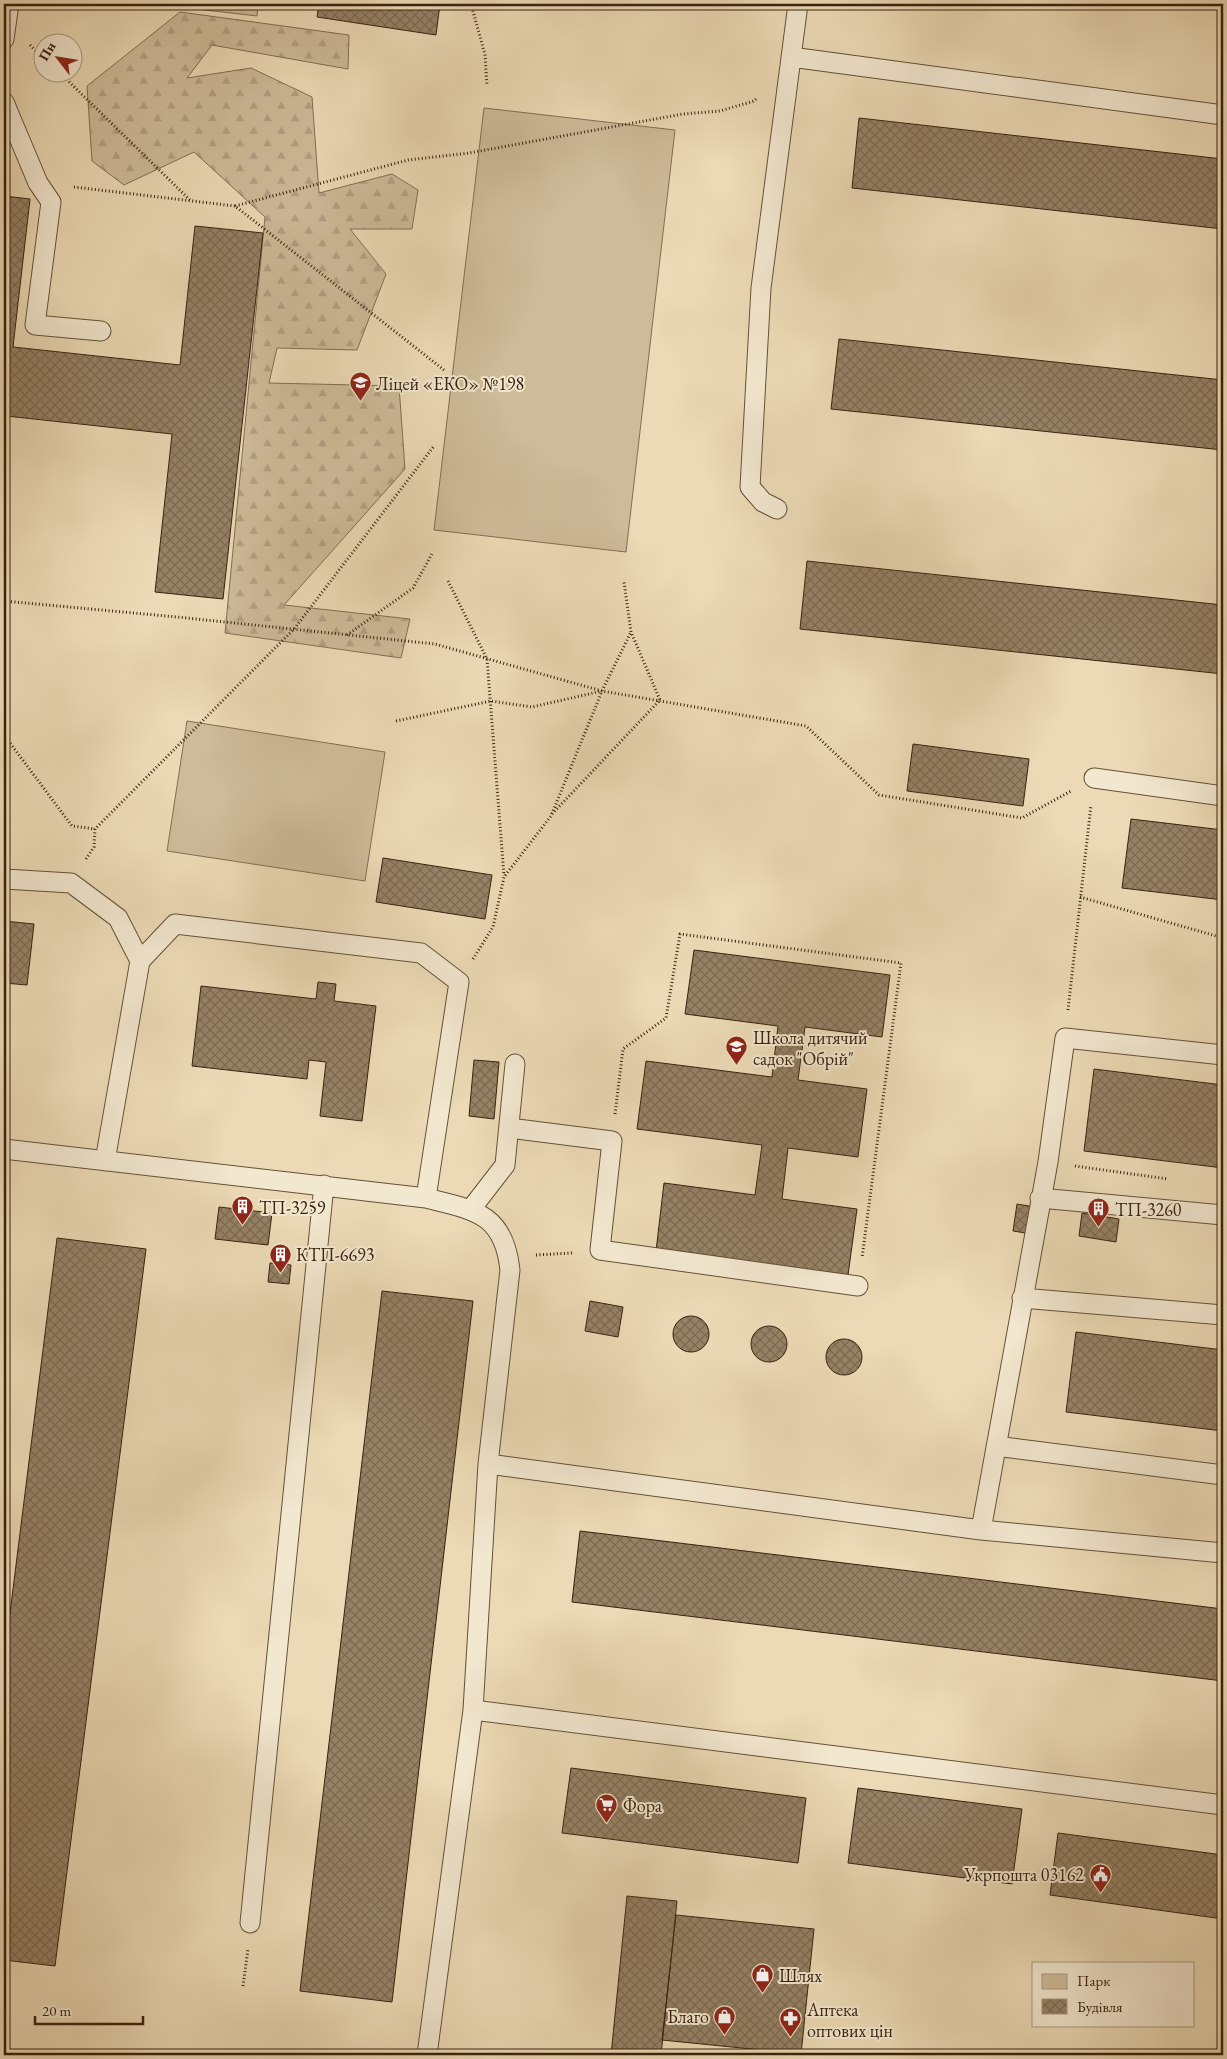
<svg xmlns="http://www.w3.org/2000/svg" width="1227" height="2059" font-family="'EB Garamond',serif">
<style>
.green{fill:#cdbb99;stroke:#826e54}
.forest{fill:url(#forest-firs);stroke:#826e54}
.park{fill:url(#park-crowns);stroke:#826e54}
.building{fill:url(#building-cross-hatch);stroke:#38220f}
.lines{fill:none;stroke-linecap:round;stroke-linejoin:round}
.lane-casing{stroke:#655038;stroke-width:21}
.path{stroke:#38220f;stroke-width:3;stroke-dasharray:1 2.5;stroke-linecap:butt}
.lane{stroke:#f2e7cf;stroke-width:19}
.labels{text-anchor:middle;dominant-baseline:central;stroke-width:4;stroke-linejoin:round;paint-order:stroke}
.poi-label{font-size:18px;fill:#38220f;stroke:#f2e7cf;text-anchor:start}
</style>
<defs>
<pattern id="forest-firs" width="22" height="20" patternUnits="userSpaceOnUse" patternTransform="scale(1.25)"><rect width="22" height="20" fill="#cdbb99"/><path d="M5 1l3.5 6h-7zM16 11l3.5 6h-7z" fill="#b1a083"/></pattern>
<pattern id="park-crowns" width="20" height="18" patternUnits="userSpaceOnUse" patternTransform="scale(1.25)"><rect width="20" height="18" fill="#cdbb99"/><path d="M2 6a3 3 0 1 1 6 0M12 15a3 3 0 1 1 6 0" fill="none" stroke="#b1a083"/></pattern>
<pattern id="building-cross-hatch" width="8" height="8" patternUnits="userSpaceOnUse" patternTransform="scale(1.25)"><rect width="8" height="8" fill="#958265"/><path d="M0 0l8 8M0 8l8-8" fill="none" stroke="#7b6a52"/></pattern>
</defs>
<rect width="100%" height="100%" fill="#ebdab5"/>
<filter id="stains"><feTurbulence type="fractalNoise" baseFrequency=".004" numOctaves="4"/><feColorMatrix values="0 0 0 0 .2 0 0 0 0 .09 0 0 0 0 .02 0 0 0 .5 -.17"/></filter>
<radialGradient id="worn" r=".72"><stop offset=".6" stop-color="#630" stop-opacity="0"/><stop offset="1" stop-color="#630" stop-opacity=".3"/></radialGradient>
<path class="green" d="M484,108L675,130L626,552L434,530Z
M187,721L385,752L365,881L167,851Z"/>
<path class="forest" d="M180,12L349,35L348,69L212,45L187,78L251,68L312,97L319,193L392,174L418,190L412,229H350L386,274L357,350L277,348L269,383L399,386L405,469L284,605L410,619L401,658L225,633L265,217L194,152L124,185L92,161L87,86Z"/>
<path class="park" d="M153,4H258L257,16Z"/>
<path class="building" d="M319,4H440L436,35L317,17Z
M859,118L1223,159V229L852,188Z
M4,196L30,199L13,347L180,365L195,226L263,233L223,599L155,592L172,434L6,416L4,437Z
M839,339L1223,380V450L831,409Z
M807,561L1223,605V674L800,629Z
M913,744L1029,759L1023,806L907,791Z
M1131,819L1223,830V900L1122,888Z
M383,858L492,875L485,919L376,902Z
M4,921L34,924L27,985L4,983Z
M694,950L890,975L882,1037L805,1027L798,1080L867,1089L858,1157L788,1148L782,1199L857,1209L848,1275L656,1251L664,1183L755,1195L762,1145L637,1129L646,1061L772,1077L778,1026L685,1014Z
M318,982L336,984L334,1001L376,1006L362,1121L320,1116L326,1062L309,1060L307,1079L192,1066L201,986L316,999Z
M474,1060L499,1062L494,1119L469,1116Z
M1094,1069L1223,1085V1168L1084,1151Z
M1017,1204L1035,1207L1032,1234L1013,1231Z
M219,1207L272,1213L268,1245L215,1239Z
M1082,1213L1119,1219L1116,1242L1079,1236Z
M57,1238L146,1249L55,1966L4,1960V1661Z
M270,1263L291,1265L289,1284L268,1282Z
M382,1291L473,1301L392,2002L300,1991Z
M590,1301L623,1307L618,1337L585,1331Z
M673 1334a18 18 0 1 1 36 0a18 18 0 1 1-36 0Z
M751 1344a18 18 0 1 1 36 0a18 18 0 1 1-36 0Z
M1076,1332L1223,1350V1431L1066,1412Z
M826 1357a18 18 0 1 1 36 0a18 18 0 1 1-36 0Z
M580,1531L1223,1609V1681L572,1602Z
M571,1768L806,1798L798,1863L562,1833Z
M858,1788L1022,1809L1012,1884L848,1863Z
M1058,1833L1223,1855V1919L1050,1895Z
M627,1896L677,1901L661,2055H611Z
M676,1915L814,1929L801,2054L662,2040Z"/>
<g class="lines">
<defs>
<path id="lane" d="M4,39L9,4
M791,57L1223,115
M4,102L38,183L51,202L35,325L101,331
M777,509L763,502L750,487L761,288L798,4
M1094,778L1223,796
M4,879L71,883L118,918L140,961L105,1161
M140,961L175,924L421,953L459,982L426,1198
M509,1128L612,1141L600,1250L858,1286
M4,1149L426,1198C474,1210 504,1213 510,1270L488,1464L473,1710L427,2055
M1040,1198L1223,1215
M471,1209L505,1165L515,1064
M1022,1298L1223,1315
M996,1446L1223,1475
M488,1464L981,1530L1223,1553
M981,1530L1048,1162L1065,1038L1223,1055
M473,1710L1223,1805
M250,1923L324,1185"/>
</defs>
<use href="#lane" class="lane-casing"/>
<path class="path" d="M471,4L485,55L487,86
M30,45L42,57
M59,72L191,201
M74,187L235,206
M444,370L235,206L408,160L469,153L683,114L720,111L754,101L757,98
M448,581L487,659L504,876
M4,601L177,617L435,644L602,691L806,726L879,795L1022,818L1071,791
M347,635L413,588L433,552
M396,721L491,701L532,707L602,691
M4,735L72,826L95,829
M552,814L660,700L631,632L624,582
M86,859L94,847L95,829L294,629L434,446
M1080,897L1223,938
M473,959L493,927L504,877L551,816L602,691L631,632
M1068,1010L1091,805
M615,1114L623,1049L666,1018L680,934L901,963L862,1258
M1075,1166L1168,1179
M536,1255L572,1253
M243,1986L248,1949"/>
<use href="#lane" class="lane"/>
</g>
<defs>
<symbol id="school-pin" viewBox="-11 -11 22 30"><path d="M0 17L-7.5 6A9.5 9.5 0 1 1 7.5 6Z" fill="#8f2418" stroke="#f2e7cf"/><path d="M0-5L7-2L0 1L-7-2ZM-4 1L0 2.5L4 1V4Q0 6-4 4Z" fill="#fff"/></symbol>
<symbol id="building-pin" viewBox="-11 -11 22 30"><path d="M0 17L-7.5 6A9.5 9.5 0 1 1 7.5 6Z" fill="#8f2418" stroke="#f2e7cf"/><path d="M-4-6H4V6H1V3H-1V6H-4ZM-2.5-4.3h1.7v1.8h-1.7ZM.8-4.3h1.7v1.8H.8ZM-2.5-1h1.7V.8h-1.7ZM.8-1h1.7V.8H.8Z" fill="#fff"/></symbol>
<symbol id="supermarket-pin" viewBox="-11 -11 22 30"><path d="M0 17L-7.5 6A9.5 9.5 0 1 1 7.5 6Z" fill="#8f2418" stroke="#f2e7cf"/><path d="M-6-5.5h2.5l.6 2H6L4.5 2H-2.5L-4.4-4H-6ZM-1.5 3.2a1.3 1.3 0 1 0 .1 0ZM3 3.2a1.3 1.3 0 1 0 .1 0Z" fill="#fff"/></symbol>
<symbol id="civic-pin" viewBox="-11 -11 22 30"><path d="M0 17L-7.5 6A9.5 9.5 0 1 1 7.5 6Z" fill="#8f2418" stroke="#f2e7cf"/><path d="M-.6-6.5H3V-4.5H.6V-3L4-1V1h2V6H-6V1h2V-1L-.6-3ZM-1.2 2.5V6h2.4V2.5Z" fill="#fff"/></symbol>
<symbol id="shop-pin" viewBox="-11 -11 22 30"><path d="M0 17L-7.5 6A9.5 9.5 0 1 1 7.5 6Z" fill="#8f2418" stroke="#f2e7cf"/><path d="M-5-2.5h2.3a2.7 3.5 0 0 1 5.4 0H5L5.5 6h-11ZM-1.5-2.5h3a1.5 2.3 0 0 0-3 0Z" fill="#fff"/></symbol>
<symbol id="pharmacy-pin" viewBox="-11 -11 22 30"><path d="M0 17L-7.5 6A9.5 9.5 0 1 1 7.5 6Z" fill="#8f2418" stroke="#f2e7cf"/><path d="M-2-6h4v4h4v4h-4v4h-4v-4h-4v-4h4Z" fill="#fff"/></symbol>
</defs>
<g fill-rule="evenodd">
<use href="#school-pin" x="348" y="370" width="25" height="34"/>
<use href="#school-pin" x="724" y="1034" width="25" height="34"/>
<use href="#building-pin" x="230" y="1194" width="25" height="34"/>
<use href="#building-pin" x="1086" y="1196" width="25" height="34"/>
<use href="#building-pin" x="268" y="1242" width="25" height="34"/>
<use href="#supermarket-pin" x="594" y="1792" width="25" height="34"/>
<use href="#civic-pin" x="1088" y="1862" width="25" height="34"/>
<use href="#shop-pin" x="750" y="1962" width="25" height="34"/>
<use href="#shop-pin" x="712" y="2004" width="25" height="34"/>
<use href="#pharmacy-pin" x="778" y="2006" width="25" height="34"/>
</g>
<g class="labels">
<g class="poi-label">
<text x="376" y="383">Ліцей «ЕКО» №198</text>
<text x="753" y="1037">Школа дитячий<tspan x="753" dy="21">садок "Обрій"</tspan></text>
<text x="259" y="1207">ТП-3259</text>
<text x="1115" y="1209">ТП-3260</text>
<text x="296" y="1254">КТП-6693</text>
<text x="623" y="1805">Фора</text>
<text x="1084" y="1874" text-anchor="end">Укрпошта 03162</text>
<text x="779" y="1975">Шлях</text>
<text x="807" y="2009">Аптека<tspan x="807" dy="21">оптових цін</tspan></text>
<text x="709" y="2016" text-anchor="end">Благо</text>
</g>
</g>
<rect width="1227" height="2059" fill="none" stroke="#ebdab5" stroke-width="20"/>
<rect x="5" y="5" width="1217" height="2049" fill="none" stroke="#38220f" stroke-width="2.5"/>
<rect x="10" y="10" width="1207" height="2039" fill="none" stroke="#38220f"/>
<rect x="1032" y="1962" width="162" height="65" fill="#f2e7cf" stroke="#a89882"/>
<rect x="1042" y="1974" width="25" height="15" fill="#cdbb99" stroke="#a89882"/>
<text x="1077" y="1986" font-size="15" fill="#38220f">Парк</text>
<rect x="1042" y="1999" width="25" height="15" fill="url(#building-cross-hatch)" stroke="#a89882"/>
<text x="1077" y="2012" font-size="15" fill="#38220f">Будівля</text>
<g transform="translate(58 58) rotate(301)"><circle r="24" fill="#f2e7cf" stroke="#a89882"/>
<path d="M0-4L9 19L0 12L-9 19Z" fill="#8f2418"/>
<text y="-8" font-size="14" font-weight="bold" text-anchor="middle" fill="#38220f">Пн</text>
</g>
<path d="M35 2016v8h108v-8" fill="none" stroke="#38220f" stroke-width="2.5"/>
<text x="42" y="2016" font-size="15" fill="#38220f" stroke="#f2e7cf" stroke-width="4" paint-order="stroke">20 m</text>
<rect width="100%" height="100%" filter="url(#stains)"/>
<rect width="100%" height="100%" fill="url(#worn)"/>
</svg>
